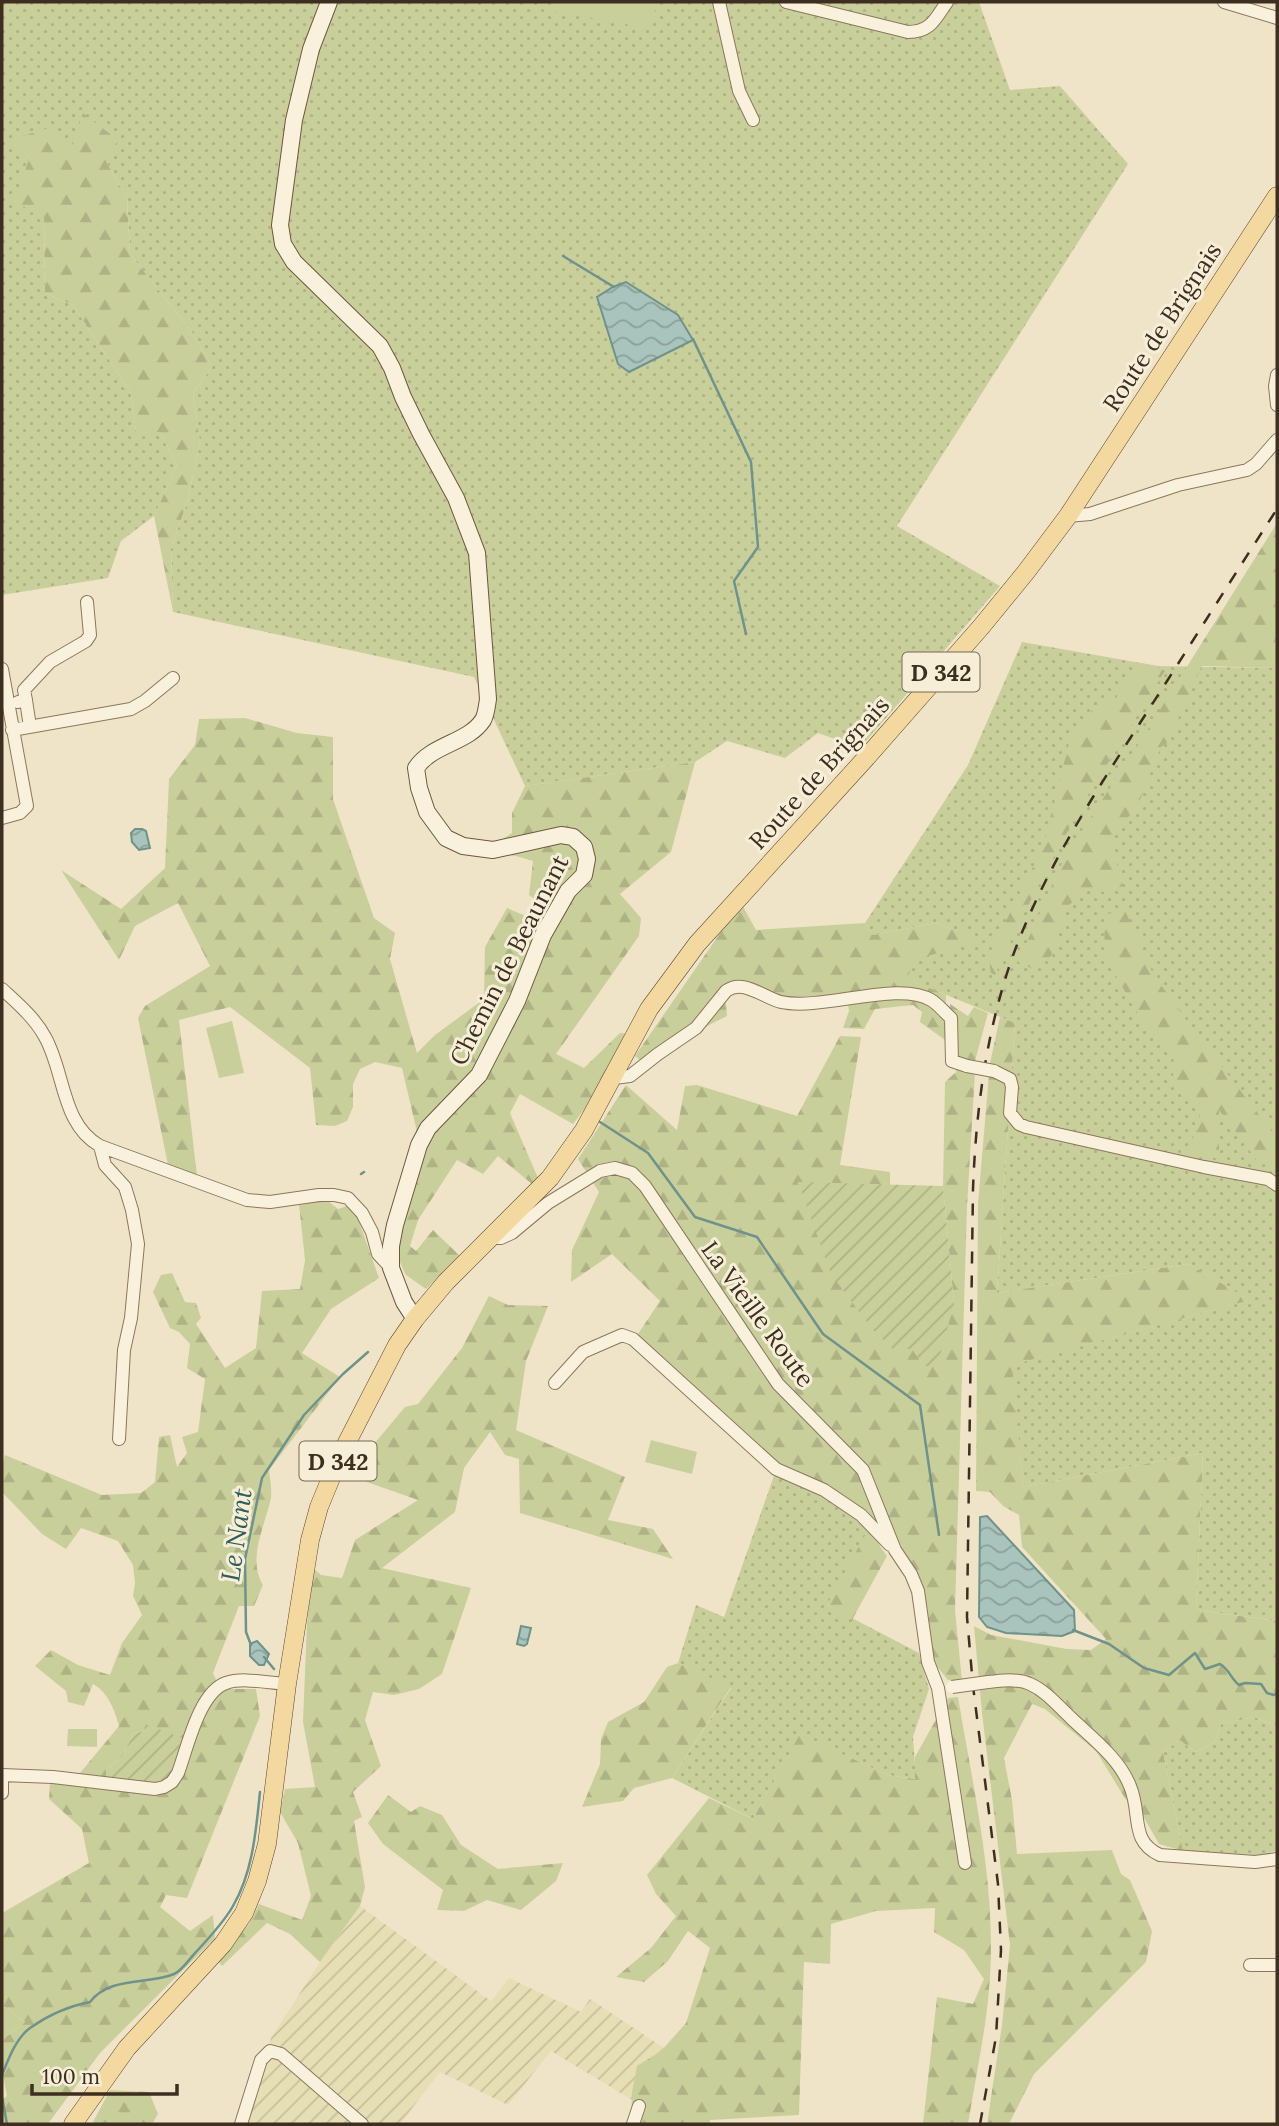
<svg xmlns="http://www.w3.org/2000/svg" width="1279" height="2126" font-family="Lora,serif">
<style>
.farmland{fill:url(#farmland-furrows)}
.grass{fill:url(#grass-dots)}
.forest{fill:url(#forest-firs)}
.park{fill:#c9cf9b}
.garden{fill:url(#garden-furrows)}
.water{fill:url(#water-waves);stroke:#6f938a;stroke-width:2}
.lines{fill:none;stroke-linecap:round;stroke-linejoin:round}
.stream{stroke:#6f938a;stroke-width:2.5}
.street-casing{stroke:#8d765c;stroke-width:14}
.secondary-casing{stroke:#6f573f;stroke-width:18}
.primary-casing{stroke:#5b4430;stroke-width:19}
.street{stroke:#faf1dc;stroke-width:12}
.secondary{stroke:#faf1dc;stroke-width:16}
.primary{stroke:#f3d9a0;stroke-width:18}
.rail{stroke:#3d2e20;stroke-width:2.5;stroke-dasharray:12 12;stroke-linecap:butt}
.street-bridge-casing{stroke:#8d765c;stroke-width:14;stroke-linecap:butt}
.street-bridge{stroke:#faf1dc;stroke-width:12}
.labels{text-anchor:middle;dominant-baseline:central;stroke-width:6;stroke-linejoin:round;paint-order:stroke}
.shield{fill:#f7eed8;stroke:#756857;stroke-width:2}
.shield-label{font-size:23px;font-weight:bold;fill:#3d2e20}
.street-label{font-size:24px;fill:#3d2e20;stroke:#f7eed8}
.water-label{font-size:26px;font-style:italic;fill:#2f5d5a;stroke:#f7eed8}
</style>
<defs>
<pattern id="farmland-furrows" width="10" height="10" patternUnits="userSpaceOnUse" patternTransform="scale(1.75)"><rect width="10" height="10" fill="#e6deb5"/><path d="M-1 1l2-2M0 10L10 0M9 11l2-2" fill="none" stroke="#c6bf9b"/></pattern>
<pattern id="grass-dots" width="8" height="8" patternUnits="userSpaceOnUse" patternTransform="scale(1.75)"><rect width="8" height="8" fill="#c9cf9b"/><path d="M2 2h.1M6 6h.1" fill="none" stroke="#aeb285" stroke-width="1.8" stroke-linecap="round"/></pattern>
<pattern id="forest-firs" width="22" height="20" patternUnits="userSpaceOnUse" patternTransform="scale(1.75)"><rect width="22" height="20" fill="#c9cf9b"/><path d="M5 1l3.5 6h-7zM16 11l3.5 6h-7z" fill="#aeb285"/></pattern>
<pattern id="garden-furrows" width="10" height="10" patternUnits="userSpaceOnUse" patternTransform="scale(1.75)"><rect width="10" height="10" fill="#c9cf9b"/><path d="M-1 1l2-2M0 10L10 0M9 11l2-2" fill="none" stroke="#aeb285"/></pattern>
<pattern id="water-waves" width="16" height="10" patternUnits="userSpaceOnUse" patternTransform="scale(1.75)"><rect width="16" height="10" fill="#a9c4bc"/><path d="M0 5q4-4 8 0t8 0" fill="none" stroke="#8ba098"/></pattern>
</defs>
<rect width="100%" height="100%" fill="#f0e4c8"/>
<path class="farmland" d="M360,1906L491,2001L509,1978L581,2012L590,1999L664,2048L632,2092V2100L551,2051L508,2105L440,2072L400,2124H246L271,2038L320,1962Z"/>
<path class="grass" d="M2,2H979L1010,90L1060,86L1128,164L897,526L1000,586L860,748L818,733L785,758L727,741L695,762L525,786L474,677L173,612L171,548L187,503L200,443L193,393L212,367L192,332L130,254L127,198L106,161L84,113L72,148L10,140L30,157L44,217L45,293L73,305L131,393L136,432H160L177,465L154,516L121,541L108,578L2,595Z
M1022,642L1158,666L1273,668L1277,671V1621L1196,1610L1203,1453L1023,1487L1011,1365L1249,1300L1188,1264L997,1293L1015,1023L907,979L912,959L982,941L936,923L873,935L865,923L968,765Z
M775,1473L822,1495L870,1529L827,1605L919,1653L929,1689L913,1737L916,1779L887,1775L800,1735L753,1819L672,1778L731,1688L678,1663L696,1605L724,1617Z
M1254,1717L1277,1726V1851L1256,1855L1183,1851L1163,1752L1180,1740L1195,1752L1215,1742L1221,1724Z"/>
<path class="forest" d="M83,113L118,140L106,161L127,198L130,254L192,332L212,367L193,393L200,443L187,503L171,548L173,612L154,516L177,465L160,432L136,433L131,393L73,305L45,293L44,218L14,201L30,157L9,140L53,127L72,147Z
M1277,523V671L1272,668L1202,666L1167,743L1161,747L1137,807L1110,838L1123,886L1102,892L1087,889L1068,906L1051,956L1033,969L1018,962L1066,854L1126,764Z
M1141,663L1158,667L1165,671L1080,808L1023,915L995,975L991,973L988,957L1043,847L1069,743L1093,709L1116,698Z
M245,718L297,733L333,737V799L374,918L395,933L390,959L417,1053L435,1035L484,999L485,947L507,908L533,919L537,901L529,895L533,861L516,856L501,854L493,845L512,833V813L525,786L695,762L671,852L620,894L641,918L639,936L556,1054L584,1068L620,1033L627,1034L595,1095L573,1124L520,1094L510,1113L538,1178L532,1184L498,1156L483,1174L457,1160L418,1220L410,1246L416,1251L433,1230L460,1256L426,1289L406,1275L397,1256L417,1132L402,1068L375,1062L360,1069L353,1084V1107L347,1121L335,1126L316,1125L310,1068L230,1007L179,1020L197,1176L168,1165L138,1018L145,1006L210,966L178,903L135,926L119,960L61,870L121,909L165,868L169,779L195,745L199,719Z
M741,903L756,930L865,923L873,935L936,923L984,941L912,960L908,979L946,995L945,1040L920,1022L922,1012L913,1005L875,1009L864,1029L843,1028L849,1011L847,995L808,999L725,989L727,1016L640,1060L635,1056Z
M1126,912L1153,974L1195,1032L1277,1138V1158L1259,1163L1219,1110V1159L1188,1152L1203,1107L1173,1078L1174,1053L1145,1026L1105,957L1104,914Z
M950,1004L968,1016L974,1007L988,1013L975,1061L969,1059L966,1068L975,1072L967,1207L955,1610L962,1681L948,1680L934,1663L927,1606L919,1580L895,1535L879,1545L887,1556L852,1620L827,1605L869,1528L822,1495L775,1473L636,1337L660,1301L612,1254L571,1282L572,1250L599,1192L578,1159L626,1085L677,1130L685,1086L697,1085L797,1116L840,1036L861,1037L840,1165L890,1172V1185L798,1183L924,1366L954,1304L943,1186L945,1082L956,1072Z
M1000,1017L1015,1023L997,1293L1188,1264L1250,1300L1012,1365L1023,1487L1203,1453L1196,1610L1277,1621V1726L1254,1717L1221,1724L1215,1742L1195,1752L1180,1740L1163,1752L1183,1851L1159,1844L1143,1816L1139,1795L1126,1800L1096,1751L1045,1709L1032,1704L1004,1758L1012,1800L1017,1854L1112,1850L1121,1874L1130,1880L1152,1931L1146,1962L1034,2074L1009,2124H987L1002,2025L1010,1945L982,1713L974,1626L991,1635L1067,1649L1091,1650L1106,1639L1022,1547L1019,1515L1003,1506L990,1492L976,1491L978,1203L989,1074L995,1075L997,1065L990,1063Z
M313,1201H328L338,1209L347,1206L357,1216L379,1278L331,1309L302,1353L340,1377L269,1470C270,1479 272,1489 271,1498C265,1526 247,1559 263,1585L254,1606H239L213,1673L220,1689H256L260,1716L187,1898L166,1895L160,1907L190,1931L213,1915L215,1938L100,2053L48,2124H2V2100L7,2096L2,2070V2040L25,2022L2,2005V1913L89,1863L82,1829L49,1799L50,1782L154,1794L144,1731L133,1734L122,1757L107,1769L106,1779L80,1773L119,1726C115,1711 108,1692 93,1684L84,1706L68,1702L66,1691L35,1666L51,1650L78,1665L110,1675L122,1643L142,1615L133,1596L135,1583L133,1565L118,1541L81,1528L66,1549L42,1534L2,1492V1466L5,1455L102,1495L141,1493L155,1482L159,1437L170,1435L177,1467L187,1453L182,1437L198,1432L205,1379L187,1368L190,1344L179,1332L170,1328L153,1292L161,1275L172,1273L185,1302L196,1303L201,1318L196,1324L225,1368L256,1348L262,1291L300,1289L305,1260L299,1205Z
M489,1296L508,1305L548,1306L526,1361L516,1430L625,1477L608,1520L653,1529L673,1559L520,1513L519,1459L505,1455L490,1432L464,1468L455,1512L382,1568L471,1588L442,1674L419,1689L394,1695L373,1692L365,1720L381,1766L353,1792L362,1817L354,1821L365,1887L360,1906L320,1962L290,1934L267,1923L222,1966L217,1960L249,1924L259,1904L302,1920L311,1896L298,1843L280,1812L285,1789L315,1787L303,1722L307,1623L313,1568L321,1575L342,1578L355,1540L418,1500L364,1481V1456L405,1407L418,1404L462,1348Z
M678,1663L731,1687L672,1778L634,1788L623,1801L582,1807L600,1764L601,1739L608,1722L644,1702L667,1667Z
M958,1697C973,1788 996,1883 990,1977C987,2026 976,2075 968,2124H923L937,1997L973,2004L984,1979L964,1950L934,1932L935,1908L876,1911L831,1924L830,1964L804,1962L799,2115L710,2120V2124H631L632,2092L637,2066L661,2051L686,2023L710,1948L688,1931L668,1961L644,1982L616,1977L651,1948L676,1916L656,1894L647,1875L709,1798L753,1819L800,1734L887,1775L915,1779V1757L948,1698Z
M388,1795L411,1812L420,1806L442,1815L461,1845L498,1869L563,1863L556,1881L521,1910L487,1900L464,1911L437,1910L443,1890L383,1844L368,1823Z
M110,2090L149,2092L158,2114L152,2124H92Z"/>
<path class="park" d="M555,2H657L652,29L553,11Z
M232,1021L244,1073L219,1078L206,1028Z
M651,1440L697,1452L692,1474L645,1462Z
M68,1729H97V1747L67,1746Z
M2,2005L25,2022L2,2040Z"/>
<path class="garden" d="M798,1182L943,1186L954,1304L937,1366H924L912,1349H893L872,1329L831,1274Z
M145,1724L185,1739L171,1774C157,1791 126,1781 106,1779L107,1769L122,1757L133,1734L144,1731Z"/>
<path class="water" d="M626,282L678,315L693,340L629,372L618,364L597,297L613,287Z
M142,829L146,831L150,848L139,850L132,842L131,833L135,829Z
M987,1516L1074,1610L1075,1631L1062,1636L1006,1633L987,1627L979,1617L980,1517Z
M521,1626L531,1628L527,1644L524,1646L517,1644Z
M257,1641L269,1654L264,1665H259L250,1656V1644Z"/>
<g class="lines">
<path class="stream" d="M563,256L614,287
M693,339L751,462L758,547L734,581L746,634
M600,1122L648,1153L695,1217L757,1237L823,1334L920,1405L939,1535
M361,1174L364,1172
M1073,1630L1109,1644L1144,1668L1169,1675L1195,1653L1205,1669L1220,1664C1229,1669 1231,1679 1239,1685L1245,1683L1261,1684L1267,1693L1274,1695L1277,1693
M251,1645L246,1632L245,1559L262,1478L304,1415L343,1374L368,1352
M264,1657L274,1669
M2,2075C8,2060 16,2038 30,2028C47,2016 69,2006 90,2002C110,1976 147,1985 174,1974C182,1971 190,1958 196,1952C209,1938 224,1922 233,1906C253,1872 256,1830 260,1792
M2,2097L7,2124"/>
<defs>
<path id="street" d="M719,2L739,91L753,120
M786,2L908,32C931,32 935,19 947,2
M1224,2L1277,18
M1277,375L1275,386L1277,405
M1068,516L1090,514L1178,485L1247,470L1256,464L1277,440
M2,669L27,806L20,813L2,818
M26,700L24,690L50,662L86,641L90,635L87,602
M18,702L26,700L30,727
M12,730L131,709L145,701L173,678
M2,989C17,1003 35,1018 45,1037C65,1072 61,1124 100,1146L247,1200L270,1202L319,1195H334L348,1198L362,1213L372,1232L378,1254L391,1268
M994,1071L1010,1079L1012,1087L1010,1113L1019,1124L1026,1127L1204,1167L1268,1179L1277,1185
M614,1078L630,1076L658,1054L696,1028L726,991C743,978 764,998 781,1002C823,1011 898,980 931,1000C938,1004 944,1012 951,1018L952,1061L967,1066
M100,1146L105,1165L125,1187L132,1210L138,1244L131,1318L124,1350L119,1439
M490,1238H501L512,1233L548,1203L600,1171L615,1168L632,1173L645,1186L778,1384L863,1470L895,1550L911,1574L918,1591L928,1662L938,1688L965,1863
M555,1383L583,1352L622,1335L633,1339L776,1469L824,1490L861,1515L890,1545
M988,1682C1001,1681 1017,1678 1030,1684C1046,1691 1058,1706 1071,1718C1092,1738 1119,1758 1130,1786C1142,1814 1129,1841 1160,1855L1255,1862L1277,1859
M2,1775L53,1777L155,1789L164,1787L172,1782L178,1773C187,1749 199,1692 226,1683C243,1677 268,1683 287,1684
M2,1793V1775
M1250,1965H1277
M241,2124L261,2060L270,2051L281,2054L362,2124
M633,2124L639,2106"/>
<path id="secondary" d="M329,2L311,49L294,120L280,225L283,244L294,262L380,346L392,368L403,397L421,434L456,498L477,553L488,699C487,706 486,715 483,720C468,743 432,744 416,768L419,788L427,812L446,838L463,846L493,850L561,835L573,837L584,847L587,859L584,875L568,891L543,935L517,1001L479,1075L428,1128L419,1145L395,1225L391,1246V1268L404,1302L415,1319"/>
<path id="primary" d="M73,2124L127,2048L223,1944L244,1913L257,1881L267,1844L287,1684L310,1540L319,1507L340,1456L397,1345L415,1319L446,1282L550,1178L584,1130L649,1009L697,944L866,758L981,627L1026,572L1068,516L1277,196"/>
</defs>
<use href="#street" class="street-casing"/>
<use href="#secondary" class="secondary-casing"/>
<use href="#primary" class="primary-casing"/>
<use href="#street" class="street"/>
<use href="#secondary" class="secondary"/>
<use href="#primary" class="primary"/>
<path class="rail" d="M980,2124L996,2037L1001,1950L998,1884L973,1686L967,1617L973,1189C976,1107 987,1026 1015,950C1046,868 1093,796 1140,723C1186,652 1231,580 1277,509"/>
<defs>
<path id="street-bridge" d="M967,1066L994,1071
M952,1687L988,1682"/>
</defs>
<use href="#street-bridge" class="street-bridge-casing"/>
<use href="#street-bridge" class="street-bridge"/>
</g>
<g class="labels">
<g class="shield">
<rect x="902.5" y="652.5" width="77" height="39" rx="5"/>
<rect x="299.5" y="1441.5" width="77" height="39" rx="5"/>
</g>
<g class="shield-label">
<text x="941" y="672">D 342</text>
<text x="338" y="1461">D 342</text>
</g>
<g class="street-label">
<text transform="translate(1162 327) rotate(-57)">Route de Brignais</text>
<text transform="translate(819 773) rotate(-48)">Route de Brignais</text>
<text transform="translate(509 960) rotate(-63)">Chemin de Beaunant</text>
<text transform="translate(758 1314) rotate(54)">La Vieille Route</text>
</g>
<g class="water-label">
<text transform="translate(236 1535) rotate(-82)">Le Nant</text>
</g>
</g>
<rect width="1279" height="2126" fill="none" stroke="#3d2e20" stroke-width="7"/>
<path d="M32 2084v10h145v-10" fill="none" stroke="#3d2e20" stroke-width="3.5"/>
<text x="42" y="2084" font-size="21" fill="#3d2e20" stroke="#f7eed8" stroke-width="5" paint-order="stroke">100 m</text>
</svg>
